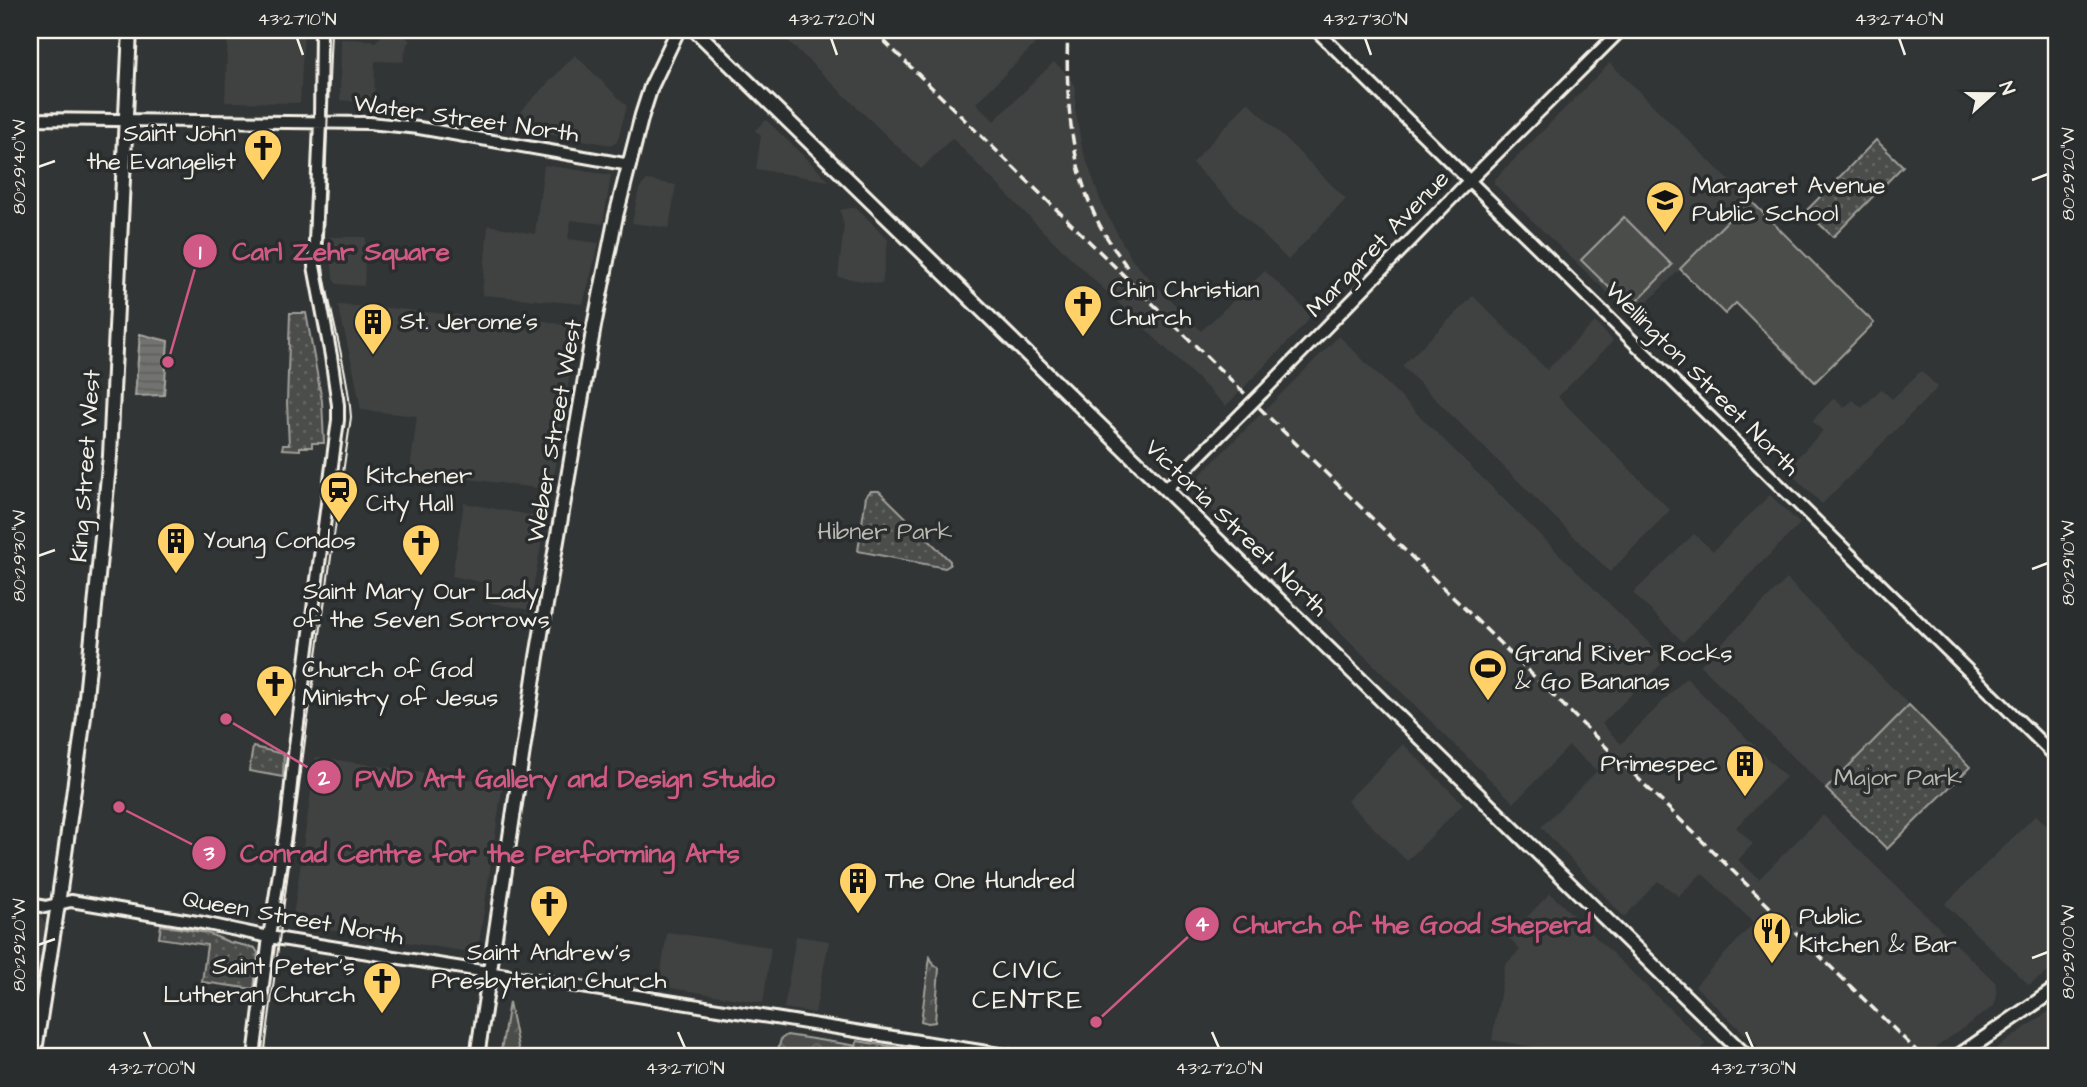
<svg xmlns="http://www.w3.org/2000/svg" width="2087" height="1087" font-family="'Architects Daughter',sans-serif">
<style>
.built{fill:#404242}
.grass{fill:#4b4d4c;stroke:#a09f9a;stroke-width:2}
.forest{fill:url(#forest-crowns);stroke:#a09f9a;stroke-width:2}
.park{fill:url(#park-dots);stroke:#a09f9a;stroke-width:2}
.water{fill:url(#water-rules);stroke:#a6a5a0;stroke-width:2}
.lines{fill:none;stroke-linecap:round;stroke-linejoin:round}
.tertiary-casing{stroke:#f4f1e8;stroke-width:16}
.secondary-casing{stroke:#f4f1e8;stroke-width:18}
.tertiary{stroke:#2a2d2e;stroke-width:10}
.secondary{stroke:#2a2d2e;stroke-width:12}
.tram{stroke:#f4f1e8;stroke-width:2}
.rail{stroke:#f4f1e8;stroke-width:3.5;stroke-dasharray:10 5;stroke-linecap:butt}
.tertiary-bridge-casing{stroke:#f4f1e8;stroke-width:16;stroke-linecap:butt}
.tertiary-bridge{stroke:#2a2d2e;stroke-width:10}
.ticks{fill:none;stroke:#f4f1e8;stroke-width:2.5}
.labels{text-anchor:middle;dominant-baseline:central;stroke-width:7;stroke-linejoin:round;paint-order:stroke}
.street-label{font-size:24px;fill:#f4f1e8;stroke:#2a2d2e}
.poi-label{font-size:24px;fill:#f4f1e8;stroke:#2a2d2e;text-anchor:start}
.park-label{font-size:24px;fill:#b9b8b1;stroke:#2a2d2e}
.neighbourhood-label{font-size:26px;letter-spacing:2px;fill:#f4f1e8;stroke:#2a2d2e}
.leader{fill:none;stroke:#d15985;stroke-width:2.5}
.callout-dot{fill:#d15985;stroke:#2a2d2e;stroke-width:2.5}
.mark-label{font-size:21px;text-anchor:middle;font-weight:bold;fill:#fff}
.callout-label{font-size:26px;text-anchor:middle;font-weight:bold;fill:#d15985;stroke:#2a2d2e;stroke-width:7;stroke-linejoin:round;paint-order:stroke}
.neatline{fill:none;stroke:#f4f1e8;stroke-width:2.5}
.ticks-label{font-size:18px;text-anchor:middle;fill:#f4f1e8}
</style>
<defs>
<pattern id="forest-crowns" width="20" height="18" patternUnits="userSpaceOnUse" patternTransform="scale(1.75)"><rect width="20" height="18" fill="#4b4d4c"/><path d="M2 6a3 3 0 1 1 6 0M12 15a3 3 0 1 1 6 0" fill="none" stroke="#666766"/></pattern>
<pattern id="park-dots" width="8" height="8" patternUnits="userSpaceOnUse" patternTransform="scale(1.75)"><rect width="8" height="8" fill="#4b4d4c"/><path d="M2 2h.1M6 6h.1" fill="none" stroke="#666766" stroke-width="1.8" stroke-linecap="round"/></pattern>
<pattern id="water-rules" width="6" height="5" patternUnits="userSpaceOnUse" patternTransform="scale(1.75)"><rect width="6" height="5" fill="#727370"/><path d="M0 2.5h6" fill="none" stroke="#5e5e5b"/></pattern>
</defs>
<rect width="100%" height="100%" fill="#323535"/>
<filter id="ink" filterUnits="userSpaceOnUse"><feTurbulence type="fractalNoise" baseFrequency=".0143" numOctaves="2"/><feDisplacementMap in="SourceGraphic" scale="14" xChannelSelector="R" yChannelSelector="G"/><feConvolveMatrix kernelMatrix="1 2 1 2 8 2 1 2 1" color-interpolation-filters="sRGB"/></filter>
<g filter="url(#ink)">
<path class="built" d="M228,30H304L300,103L225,102Z
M388,30H399L410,41L407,44L403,62L375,61L374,104L340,100L341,39L372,40L375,42Z
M777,30H1021L1035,44L976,103L994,121L1054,62L1064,71L1076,87L1075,108L1082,148L1103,207L1123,244L1133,261L1151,280L1201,331L1265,271L1307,311L1309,316L1307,322L1226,406L1043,231L952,138L921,169Z
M575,55L627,106L617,142L612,145L536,132L519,113Z
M1610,63L1874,323L1815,382L1736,303L1725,314L1680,269L1633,317L1494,184V180Z
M1248,102L1346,199L1288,260L1192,163Z
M766,120L819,171L829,181L756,169L761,136L755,130Z
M544,165L611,175L603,224L571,220L568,239L599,243L583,304L482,295L488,225L535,234Z
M647,180L676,185L669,228L632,223L639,189Z
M856,207L888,240L882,284L838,277L844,226L840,210Z
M330,237H366L364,286L337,284L333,279Z
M1473,296L1547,370L1595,322L1613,341L1558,397L1670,510L1610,572L1402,366Z
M338,305L390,308L446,314L545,321L572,327L576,334L552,490L410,471L417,416L361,410L355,377Z
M1339,336L1661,655L1662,663L1602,724L1621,744L1686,678L1786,777L1736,827L1753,844L1738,860L1759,879L1823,815L1995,982L1997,996L1994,1006L1935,1048L1945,1057H1769L1695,986L1754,923L1702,873L1679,896L1658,881L1624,917L1541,827L1597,771L1569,746L1514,803L1259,552L1224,522L1198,496L1197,478Z
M1921,371L1938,387L1822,504L1786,469L1823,431L1812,421L1834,398L1844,408L1853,400L1862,408L1881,389L1892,399Z
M1770,495L1800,524L1683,642L1633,593L1694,534L1713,551Z
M464,503L546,518L529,610L487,602L490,584L452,576Z
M1787,579L1909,705L1826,789L1700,665Z
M1403,744L1463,804L1407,861L1347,801Z
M316,757L497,783L502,789L478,950L475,953L292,924Z
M2036,815L2057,836V966L2029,985L1945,904Z
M1550,893L1706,1044L1693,1057H1591L1492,1040L1505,965L1520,950L1508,937Z
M30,912L40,915L45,924V936L30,1025Z
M667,932L771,947L763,1003L659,986Z
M796,936L829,941L815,1013L784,1008Z
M2057,1006V1057H1984L2035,1021Z"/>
<path class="grass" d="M1749,199L1874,323L1815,382L1736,303L1725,314L1680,269Z
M1624,217L1672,265L1630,308L1581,260Z"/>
<path class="forest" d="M930,957L934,965L939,968L935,1022L928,1023L921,1021Z
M509,1002L520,1057H500Z
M787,1035L929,1057H809L781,1053L778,1050L781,1039Z"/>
<path class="park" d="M1876,140L1903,166L1833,237L1806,211Z
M290,313H306L322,401L324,443H312V447H300V450L282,449L283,445H289L287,403Z
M871,491H879L950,561V565L945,568L858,551L866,496Z
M1909,705L1970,767L1887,849L1826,789Z
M253,747L284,754L283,777L249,771Z
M161,925L207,933L229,942L255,948L258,953L254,989L202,982L207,945L159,938Z
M857,1041L959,1057H855Z"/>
<path class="water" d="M140,334L168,341L164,395L135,396Z"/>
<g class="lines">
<defs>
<path id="tertiary" d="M1316,30L2057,758
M30,119L369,123L419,128L630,165
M1263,392L1461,189L1621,30
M1166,489L1242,413
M30,903L45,907L71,901L203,923L269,937L1018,1057
M254,1057L269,937L287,822L295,746L338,420V405L331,356L314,266L320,122L321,30"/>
<path id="secondary" d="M695,30L1747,1057
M34,1057L58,904L84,717L110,456L130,30
M477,1057L537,657L594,326L616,216L642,115L651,87L678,30
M1957,1057L2057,988"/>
</defs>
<use href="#tertiary" class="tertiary-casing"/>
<use href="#secondary" class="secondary-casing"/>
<use href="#tertiary" class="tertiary"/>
<use href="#secondary" class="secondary"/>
<path class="tram" d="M264,1057L307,725L351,417C347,364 329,313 322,261L331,30"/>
<path class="rail" d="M873,30L1923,1057
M1068,30C1065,94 1070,174 1103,231C1111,245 1121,258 1130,271"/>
<defs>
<path id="tertiary-bridge" d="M1242,413L1263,392"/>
</defs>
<use href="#tertiary-bridge" class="tertiary-bridge-casing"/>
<use href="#tertiary-bridge" class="tertiary-bridge"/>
</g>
</g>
<path class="ticks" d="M297,38L303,55M831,38L837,55M1365,38L1371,55M1899,38L1905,55M38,167L55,161M2032,180L2048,174M38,556L55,550M2032,569L2048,563M38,945L55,939M2032,958L2048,952M144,1032L151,1048M678,1032L685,1048M1212,1032L1219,1048M1746,1032L1753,1048"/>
<defs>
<symbol id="church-pin" viewBox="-11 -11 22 30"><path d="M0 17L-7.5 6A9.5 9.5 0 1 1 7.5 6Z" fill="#ffd166" stroke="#2a2d2e"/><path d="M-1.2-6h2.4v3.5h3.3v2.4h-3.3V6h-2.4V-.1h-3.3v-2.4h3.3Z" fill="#111"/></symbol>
<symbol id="school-pin" viewBox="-11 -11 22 30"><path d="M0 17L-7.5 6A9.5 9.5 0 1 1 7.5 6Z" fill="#ffd166" stroke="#2a2d2e"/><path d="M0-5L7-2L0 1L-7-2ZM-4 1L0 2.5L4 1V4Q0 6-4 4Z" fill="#111"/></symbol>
<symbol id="building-pin" viewBox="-11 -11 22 30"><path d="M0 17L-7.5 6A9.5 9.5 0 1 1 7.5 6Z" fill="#ffd166" stroke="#2a2d2e"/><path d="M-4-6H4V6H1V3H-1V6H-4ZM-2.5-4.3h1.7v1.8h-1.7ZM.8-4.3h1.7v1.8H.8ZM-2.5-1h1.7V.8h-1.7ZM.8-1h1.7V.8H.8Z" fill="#111"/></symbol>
<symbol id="station-pin" viewBox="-11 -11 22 30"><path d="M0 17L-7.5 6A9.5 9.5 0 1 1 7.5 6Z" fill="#ffd166" stroke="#2a2d2e"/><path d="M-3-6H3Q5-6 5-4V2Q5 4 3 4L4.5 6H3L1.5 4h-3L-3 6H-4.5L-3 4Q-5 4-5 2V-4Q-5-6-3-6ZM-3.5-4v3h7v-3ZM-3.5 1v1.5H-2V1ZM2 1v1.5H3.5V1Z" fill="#111"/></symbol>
<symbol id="stadium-pin" viewBox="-11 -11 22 30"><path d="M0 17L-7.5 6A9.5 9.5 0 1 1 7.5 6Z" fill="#ffd166" stroke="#2a2d2e"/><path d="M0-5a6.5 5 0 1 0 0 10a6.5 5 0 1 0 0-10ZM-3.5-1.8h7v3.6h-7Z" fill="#111"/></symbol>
<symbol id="restaurant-pin" viewBox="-11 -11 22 30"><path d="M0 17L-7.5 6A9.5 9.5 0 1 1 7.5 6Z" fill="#ffd166" stroke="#2a2d2e"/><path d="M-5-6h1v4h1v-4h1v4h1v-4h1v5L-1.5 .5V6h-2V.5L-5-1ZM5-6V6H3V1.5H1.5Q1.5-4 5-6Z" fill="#111"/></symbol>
</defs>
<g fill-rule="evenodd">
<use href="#church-pin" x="241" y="126" width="44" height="60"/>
<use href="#school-pin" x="1643" y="178" width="44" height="60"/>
<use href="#church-pin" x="1061" y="282" width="44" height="60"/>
<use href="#building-pin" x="351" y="300" width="44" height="60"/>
<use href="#station-pin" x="317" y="468" width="44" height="60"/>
<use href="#building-pin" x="154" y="519" width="44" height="60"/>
<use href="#church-pin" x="399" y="521" width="44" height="60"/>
<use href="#stadium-pin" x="1466" y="646" width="44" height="60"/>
<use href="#church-pin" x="253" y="662" width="44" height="60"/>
<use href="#building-pin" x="1723" y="742" width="44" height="60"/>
<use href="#building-pin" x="836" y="859" width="44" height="60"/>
<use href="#church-pin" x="527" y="882" width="44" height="60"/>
<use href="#restaurant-pin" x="1750" y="909" width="44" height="60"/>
<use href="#church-pin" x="360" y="959" width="44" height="60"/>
</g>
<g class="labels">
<g class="street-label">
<text transform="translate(466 119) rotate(8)">Water Street North</text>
<text transform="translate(1378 244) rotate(-46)">Margaret Avenue</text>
<text transform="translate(1702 379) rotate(45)">Wellington Street North</text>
<text transform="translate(555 431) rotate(-80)">Weber Street West</text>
<text transform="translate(86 466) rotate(-86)">King Street West</text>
<text transform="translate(1236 528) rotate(44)">Victoria Street North</text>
<text transform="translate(293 918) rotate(10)">Queen Street North</text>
</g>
<g class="poi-label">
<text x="236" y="134" text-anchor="end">Saint John<tspan x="236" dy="28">the Evangelist</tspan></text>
<text x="1692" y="186">Margaret Avenue<tspan x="1692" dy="28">Public School</tspan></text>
<text x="1110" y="290">Chin Christian<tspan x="1110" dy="28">Church</tspan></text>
<text x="400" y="322">St. Jerome's</text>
<text x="366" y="476">Kitchener<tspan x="366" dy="28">City Hall</tspan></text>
<text x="203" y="541">Young Condos</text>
<text x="421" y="592" text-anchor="middle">Saint Mary Our Lady<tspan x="421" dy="28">of the Seven Sorrows</tspan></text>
<text x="1515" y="654">Grand River Rocks<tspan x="1515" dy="28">&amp; Go Bananas</tspan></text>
<text x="302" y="670">Church of God<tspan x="302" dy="28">Ministry of Jesus</tspan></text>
<text x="1718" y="764" text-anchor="end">Primespec</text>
<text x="885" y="881">The One Hundred</text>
<text x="1799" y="917">Public<tspan x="1799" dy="28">Kitchen &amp; Bar</tspan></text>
<text x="549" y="953" text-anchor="middle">Saint Andrew's<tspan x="549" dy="28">Presbyterian Church</tspan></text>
<text x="355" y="967" text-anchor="end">Saint Peter's<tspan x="355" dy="28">Lutheran Church</tspan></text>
</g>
<g class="park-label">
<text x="885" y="532">Hibner Park</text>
<text x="1898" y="778">Major Park</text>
</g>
<g class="neighbourhood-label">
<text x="1028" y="970">CIVIC<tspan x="1028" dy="30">CENTRE</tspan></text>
</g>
</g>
<path class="leader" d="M168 362L200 251M226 719L324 777M119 807L209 853M1096 1022L1202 924"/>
<g class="callout-dot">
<circle cx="168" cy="362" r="7"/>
<circle cx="226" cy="719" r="7"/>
<circle cx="119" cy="807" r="7"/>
<circle cx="1096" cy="1022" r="7"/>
<circle cx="200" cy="251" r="18"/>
<circle cx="324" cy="777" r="18"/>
<circle cx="209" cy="853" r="18"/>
<circle cx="1202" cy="924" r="18"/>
</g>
<g class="mark-label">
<text x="200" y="259">1</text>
<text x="324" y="785">2</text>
<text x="209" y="860">3</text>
<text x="1202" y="931">4</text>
</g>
<g class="callout-label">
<text x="341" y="260">Carl Zehr Square</text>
<text x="565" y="787">PWD Art Gallery and Design Studio</text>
<text x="490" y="862">Conrad Centre for the Performing Arts</text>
<text x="1412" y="933">Church of the Good Sheperd</text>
</g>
<rect width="2087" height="1087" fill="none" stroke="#2a2d2e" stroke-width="77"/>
<g transform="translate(1992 94) rotate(69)" stroke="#2a2d2e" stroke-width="5" paint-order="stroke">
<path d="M0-5L12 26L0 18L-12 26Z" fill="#f4f1e8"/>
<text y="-10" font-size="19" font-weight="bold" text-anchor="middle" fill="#f4f1e8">N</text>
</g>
<rect x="38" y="38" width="2010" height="1010" class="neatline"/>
<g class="ticks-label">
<text x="297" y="25">43°27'10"N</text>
<text x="831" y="25">43°27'20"N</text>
<text x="1365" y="25">43°27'30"N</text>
<text x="1899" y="25">43°27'40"N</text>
<text transform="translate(19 167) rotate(-90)" y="6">80°29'40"W</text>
<text transform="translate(2068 174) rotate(-90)" y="6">80°29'20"W</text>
<text transform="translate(19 556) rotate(-90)" y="6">80°29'30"W</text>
<text transform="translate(2068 563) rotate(-90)" y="6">80°29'10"W</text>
<text transform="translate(19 945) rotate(-90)" y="6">80°29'20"W</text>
<text transform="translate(2068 952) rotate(-90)" y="6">80°29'00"W</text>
<text x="151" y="1074">43°27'00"N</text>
<text x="685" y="1074">43°27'10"N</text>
<text x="1219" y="1074">43°27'20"N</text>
<text x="1753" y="1074">43°27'30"N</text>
</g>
</svg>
